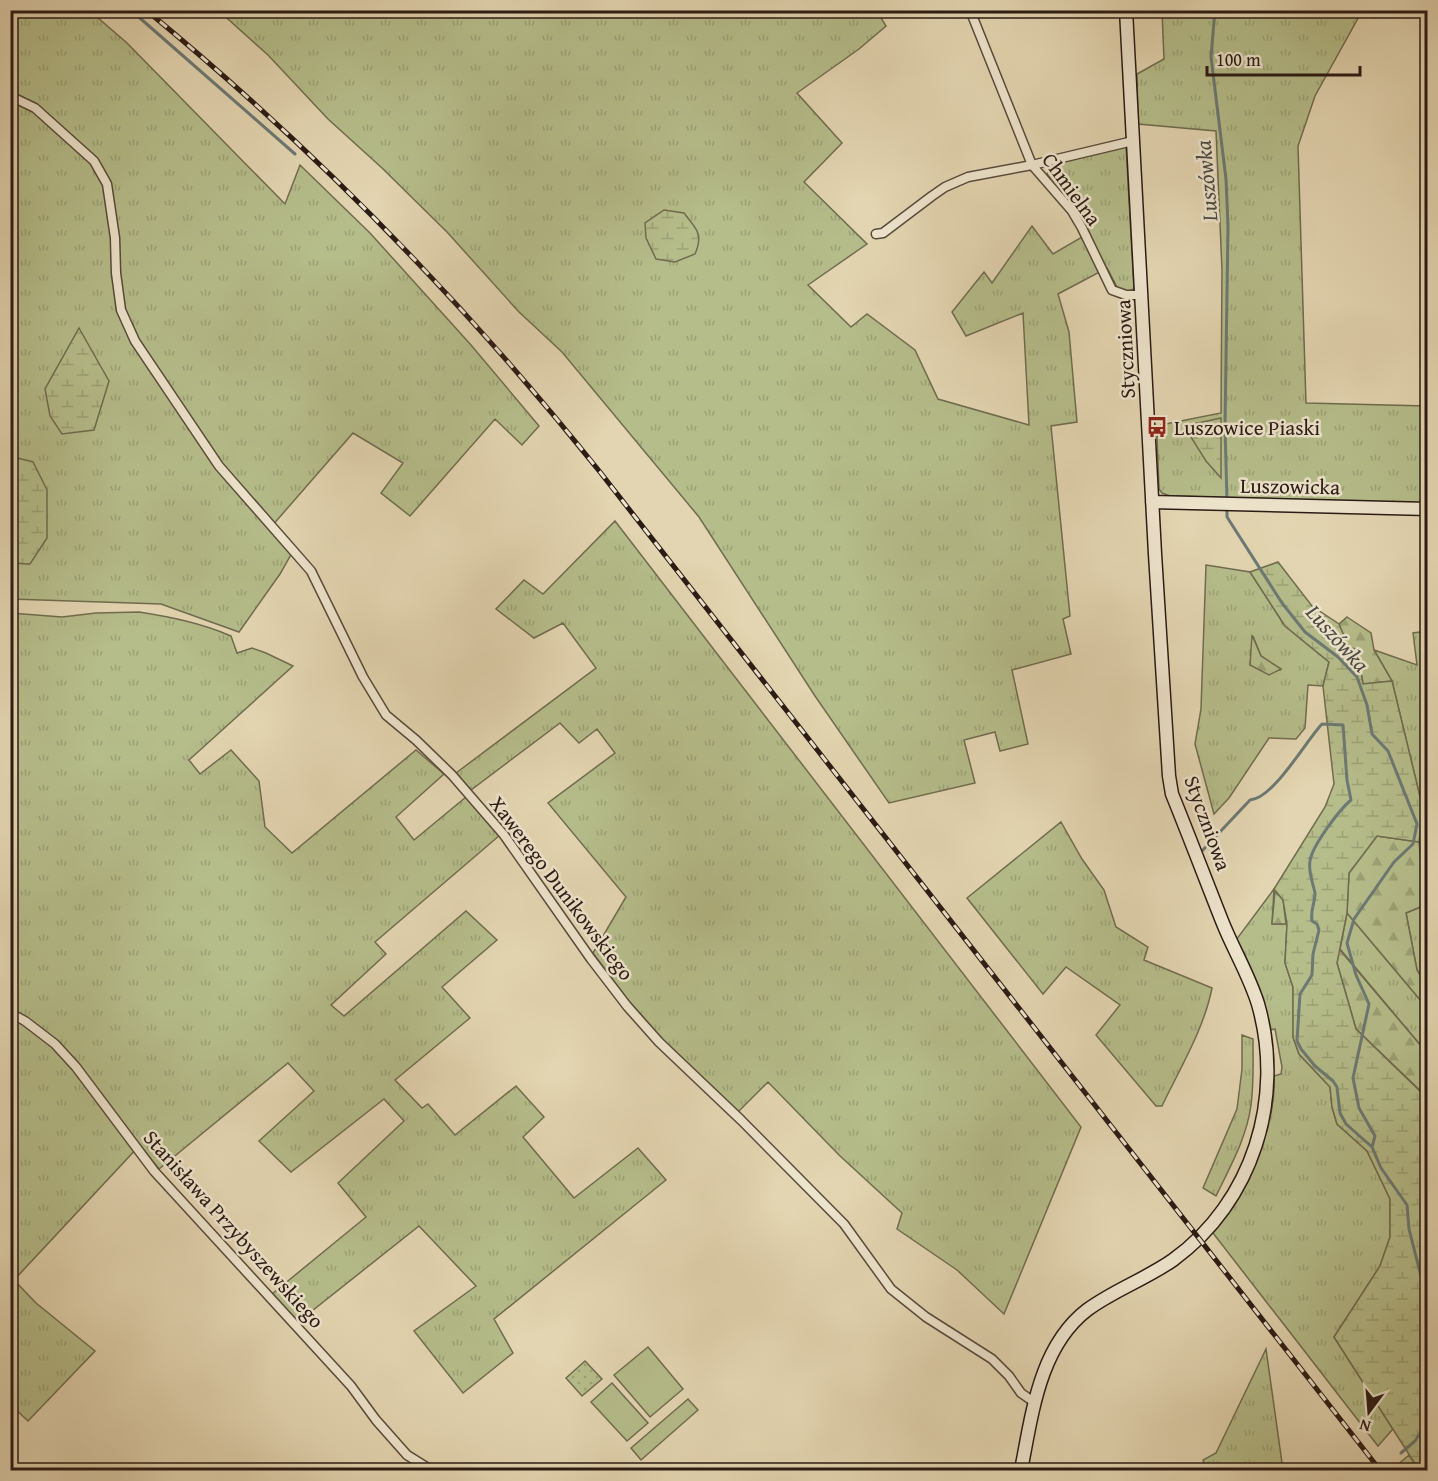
<svg xmlns="http://www.w3.org/2000/svg" width="1438" height="1481" font-family="'Gentium Book Plus',serif">
<style>
.grass{fill:url(#grass-tufts);stroke:#706c50;stroke-width:1.5;fill-rule:evenodd}
.forest{fill:url(#forest-firs);stroke:#706c50;stroke-width:1.5}
.wetland{fill:url(#wetland-marsh);stroke:#706c50;stroke-width:1.5}
.park{fill:url(#park-dots);stroke:#706c50;stroke-width:1.5}
.pitch{fill:#b5bd8a;stroke:#706c50;stroke-width:1.5}
.lines{fill:none;stroke-linecap:round;stroke-linejoin:round}
.stream{stroke:#6c7974;stroke-width:3}
.street-casing{stroke:#594a3c;stroke-width:11}
.secondary-casing{stroke:#2b1b15;stroke-width:15}
.street{stroke:#ede4cc;stroke-width:8}
.secondary{stroke:#ede4cc;stroke-width:12}
.rail-casing{stroke:#2b1b15;stroke-width:5}
.rail{stroke:#ede4cc;stroke-width:3;stroke-dasharray:9;stroke-linecap:butt}
.labels{text-anchor:middle;dominant-baseline:central;stroke-width:5;stroke-linejoin:round;paint-order:stroke}
.street-label{font-size:21px;fill:#2b1b15;stroke:#ede4cc}
.poi-label{font-size:21px;fill:#2b1b15;stroke:#ede4cc;text-anchor:start}
.water-label{font-size:22px;font-style:italic;fill:#4b4a44;stroke:#ede4cc}
</style>
<defs>
<pattern id="grass-tufts" width="24" height="20" patternUnits="userSpaceOnUse" patternTransform="scale(1.5)"><rect width="24" height="20" fill="#b5bd8a"/><path d="M3 7l-1-3M5 7V3M7 7l1-3M15 17l-1-3M17 17v-4M19 17l1-3" fill="none" stroke="#9ca276"/></pattern>
<pattern id="forest-firs" width="22" height="20" patternUnits="userSpaceOnUse" patternTransform="scale(1.5)"><rect width="22" height="20" fill="#b5bd8a"/><path d="M5 1l3.5 6h-7zM16 11l3.5 6h-7z" fill="#9ca276"/></pattern>
<pattern id="wetland-marsh" width="20" height="14" patternUnits="userSpaceOnUse" patternTransform="scale(1.5)"><rect width="20" height="14" fill="#b5bd8a"/><path d="M1 5h8M5 5V1M11 12h8M15 12V8" fill="none" stroke="#9ca276"/></pattern>
<pattern id="park-dots" width="8" height="8" patternUnits="userSpaceOnUse" patternTransform="scale(1.5)"><rect width="8" height="8" fill="#b5bd8a"/><path d="M2 2h.1M6 6h.1" fill="none" stroke="#9ca276" stroke-width="1.8" stroke-linecap="round"/></pattern>
</defs>
<rect width="100%" height="100%" fill="#e3d5b1"/>
<filter id="stains"><feTurbulence type="fractalNoise" baseFrequency=".00333" numOctaves="4"/><feColorMatrix values="0 0 0 0 .2 0 0 0 0 .09 0 0 0 0 .02 0 0 0 .5 -.17"/></filter>
<radialGradient id="worn" r=".72"><stop offset=".6" stop-color="#630" stop-opacity="0"/><stop offset="1" stop-color="#630" stop-opacity=".3"/></radialGradient>
<path class="grass" d="M11,11H90L127,43L285,204L300,165L370,233L471,345L539,426L522,445L495,419L410,516L381,493L403,463L353,433L271,527L293,551L280,574L239,632L161,604L11,599Z
M219,11H877L886,26L859,49L797,93L842,143L804,182L867,244L808,285L851,327L867,314L915,350L938,399L1029,425L1023,313L966,336L952,312L984,272L992,283L1032,226L1053,254L1089,233L1077,207L1055,185L1047,174L1053,162L1126,146L1134,289L1124,292L1117,287L1107,268L1058,294L1069,332L1077,422L1051,426L1070,616L1063,619L1071,654L1012,670L1028,744L1000,751L995,732L964,740L975,783L889,803L815,696L699,517L562,352L519,312L447,232L382,168L328,119L268,55Z
M1162,11H1378L1374,18L1361,13L1315,96L1298,146L1306,403L1427,406V503L1170,496L1162,493L1159,489L1157,437L1160,433L1161,425L1221,413L1222,270L1216,131L1138,124L1137,74L1164,59Z
M615,521L1081,1127L1004,1314L957,1270L897,1229L902,1213L839,1155L768,1082L738,1112L665,1042L628,1000L593,953L626,897L548,803L615,753L597,729L579,743L560,723L471,790L456,773L596,668L563,623L534,638L496,609L524,580L543,594Z
M1206,565L1250,572L1285,626L1329,662L1323,686L1308,685L1305,728L1296,739L1269,738L1229,798L1214,814L1195,744L1201,709ZM1253,636L1261,656L1281,670L1250,665Z
M139,612C171,617 201,623 231,636L237,653L252,648L266,653L293,666L189,760L200,774L231,750L259,781L265,827L292,853L416,750L444,774L396,817L414,840L466,797L500,835L375,942L386,954L331,1005L344,1016L466,911L497,940L442,987L470,1018L395,1080L422,1108L428,1104L455,1135L516,1086L544,1117L523,1137L574,1198L638,1148L666,1180L494,1319L513,1353L463,1393L414,1331L476,1286L419,1226L298,1322L272,1294L366,1217L338,1183L404,1121L384,1099L291,1172L259,1141L314,1091L288,1063L159,1169L140,1145L14,1280L36,1303L95,1351L28,1421L13,1407L11,1409V613L62,617L96,613Z
M1427,631V987L1417,970L1406,913L1425,905L1419,842L1423,809L1392,681L1374,650L1417,665L1413,633Z
M1061,822L1082,859L1104,890L1116,927L1148,947L1144,960L1212,988C1204,1029 1180,1068 1162,1106H1156L1096,1035L1120,1005L1066,967L1043,994L967,898Z
M1274,889L1272,924H1287L1285,963L1293,987V1037L1299,1054L1330,1087L1332,1107L1337,1124L1367,1151L1390,1199V1237L1380,1266L1334,1337L1393,1429L1378,1446L1213,1233C1220,1224 1229,1214 1235,1204C1257,1169 1276,1117 1274,1076L1281,1074L1282,1067L1275,1029L1270,1030L1260,996L1236,940Z
M1347,913L1427,1008V1053L1340,949Z
M1242,1035L1253,1039C1253,1060 1254,1083 1251,1105C1247,1137 1230,1167 1216,1196L1203,1188L1237,1109L1242,1069Z
M1266,1349L1283,1470H1206L1203,1460L1216,1453Z
M1409,1455L1419,1470H1397L1395,1467Z"/>
<path class="forest" d="M1347,617L1371,633L1374,650L1392,681L1363,684L1357,650L1349,649L1339,624Z
M1252,635L1261,656L1281,669L1269,675L1250,665Z
M1377,836L1419,842L1425,905L1406,913L1417,970L1427,987V1008L1347,913L1349,873Z
M1275,891L1283,900L1286,924H1272Z
M1339,949L1427,1053V1097L1356,1029L1337,963Z"/>
<path class="wetland" d="M664,210L684,213C696,229 704,233 695,254L675,262L656,259L646,238L645,223Z
M79,328L109,381L94,430L62,434L50,416L45,389Z
M1221,418V478L1206,461L1184,426Z
M14,457L33,462L47,490V538L30,564L11,563L10,484Z
M1278,562L1312,606L1339,624L1349,648L1357,649L1363,684L1392,681L1423,809L1419,842L1377,836L1349,873L1347,913L1337,963L1356,1029L1427,1098L1428,1466L1419,1470L1334,1337L1380,1266L1390,1237V1199L1367,1151L1337,1124L1332,1107L1330,1087L1299,1054L1293,1037V987L1285,963L1287,924L1283,900L1274,889L1325,807L1334,784L1323,686L1329,662L1285,626L1250,572Z"/>
<path class="park" d="M585,1361L602,1379L582,1396L566,1378Z"/>
<path class="pitch" d="M648,1347L683,1389L650,1417L614,1375Z
M612,1383L648,1423L627,1441L591,1402Z
M688,1399L698,1410L641,1460L631,1448Z"/>
<g class="lines">
<path class="stream" d="M127,10L133,12L295,154
M1215,10L1211,57L1226,179L1228,226L1225,427L1227,501
M1227,507V517L1282,603L1305,632L1338,657L1357,677L1367,705L1372,734L1388,751L1417,824L1413,844L1394,862L1354,919L1347,943L1356,975L1369,1004L1353,1078L1359,1108L1375,1136L1372,1147L1381,1168L1407,1205L1409,1229L1422,1280L1428,1322
M1202,851L1250,800C1274,798 1305,742 1322,724L1343,725L1347,780L1351,800C1339,810 1312,846 1310,861C1308,872 1313,883 1315,893C1315,903 1310,911 1312,921L1317,924L1319,930L1313,954L1312,975L1300,994L1297,1041L1301,1049L1315,1066L1333,1081L1337,1087L1340,1113L1346,1124L1372,1147
M1401,1453L1415,1441L1428,1421"/>
<defs>
<path id="street" d="M970,10L1032,165L1072,211L1082,228L1112,290L1126,295H1142
M10,96L35,108L94,161L107,184L115,238L116,273L121,310L135,341L219,466L311,571L363,677L386,715L416,740L452,775L504,835L591,959L627,1006L659,1042L741,1120L844,1224L891,1289L926,1317L992,1359L1009,1376L1021,1393L1034,1402
M876,234L883,233L932,196L945,187L968,177L1032,165L1133,141
M10,1013L25,1021L55,1044L76,1067L154,1171L351,1386L376,1420L407,1455L431,1470"/>
<path id="secondary" d="M1152,502L1428,509
M1021,1470C1032,1415 1039,1347 1087,1310C1114,1290 1146,1279 1173,1260C1253,1202 1285,1098 1258,1004C1249,975 1233,949 1222,921C1205,878 1189,836 1172,794L1169,776L1155,554L1126,10"/>
</defs>
<use href="#street" class="street-casing"/>
<use href="#secondary" class="secondary-casing"/>
<use href="#street" class="street"/>
<use href="#secondary" class="secondary"/>
<defs>
<path id="rail" d="M146,10C314,148 464,302 600,472L1380,1470"/>
</defs>
<use href="#rail" class="rail-casing"/>
<use href="#rail" class="rail"/>
</g>
<defs>
<symbol id="bus-bare" viewBox="-9 -9 18 18"><path d="M-5-6H5V4H4V6H2V4H-2V6H-4V4H-5ZM-3.5-4V0h7V-4ZM-3.5 1.2v1.5H-2V1.2ZM2 1.2v1.5H3.5V1.2Z" fill="#8f2418" stroke="#ede4cc" stroke-width="2.5" paint-order="stroke"/></symbol>
</defs>
<g fill-rule="evenodd">
<use href="#bus-bare" x="1142" y="412" width="30" height="30"/>
</g>
<g class="labels">
<g class="street-label">
<text transform="translate(1072 189) rotate(54)">Chmielna</text>
<text transform="translate(1125 349) rotate(-93)">Styczniowa</text>
<text transform="translate(1290 486) rotate(1)">Luszowicka</text>
<text transform="translate(1208 823) rotate(70)">Styczniowa</text>
<text transform="translate(562 888) rotate(53)">Xawerego Dunikowskiego</text>
<text transform="translate(234 1229) rotate(48)">Stanisława Przybyszewskiego</text>
</g>
<g class="poi-label">
<text x="1174" y="427">Luszowice Piaski</text>
</g>
<g class="water-label">
<text transform="translate(1206 181) rotate(-95)">Luszówka</text>
<text transform="translate(1338 638) rotate(48)">Luszówka</text>
</g>
</g>
<rect width="1438" height="1481" fill="none" stroke="#e3d5b1" stroke-width="36"/>
<rect x="12" y="12" width="1414" height="1457" fill="none" stroke="#2b1b15" stroke-width="3"/>
<rect x="18" y="18" width="1402" height="1445" fill="none" stroke="#2b1b15" stroke-width="1.5"/>
<g transform="translate(1369 1412) rotate(196)" stroke="#ede4cc" stroke-width="4.5" paint-order="stroke">
<path d="M0-4.5L10 22L0 15L-10 22Z" fill="#2b1b15"/>
<text y="-9" font-size="16" font-weight="bold" text-anchor="middle" fill="#2b1b15">N</text>
</g>
<path d="M1207 66v9h153v-9" fill="none" stroke="#2b1b15" stroke-width="3"/>
<text x="1216" y="66" font-size="18" fill="#2b1b15" stroke="#ede4cc" stroke-width="4.5" paint-order="stroke">100 m</text>
<rect width="100%" height="100%" filter="url(#stains)"/>
<rect width="100%" height="100%" fill="url(#worn)"/>
</svg>
